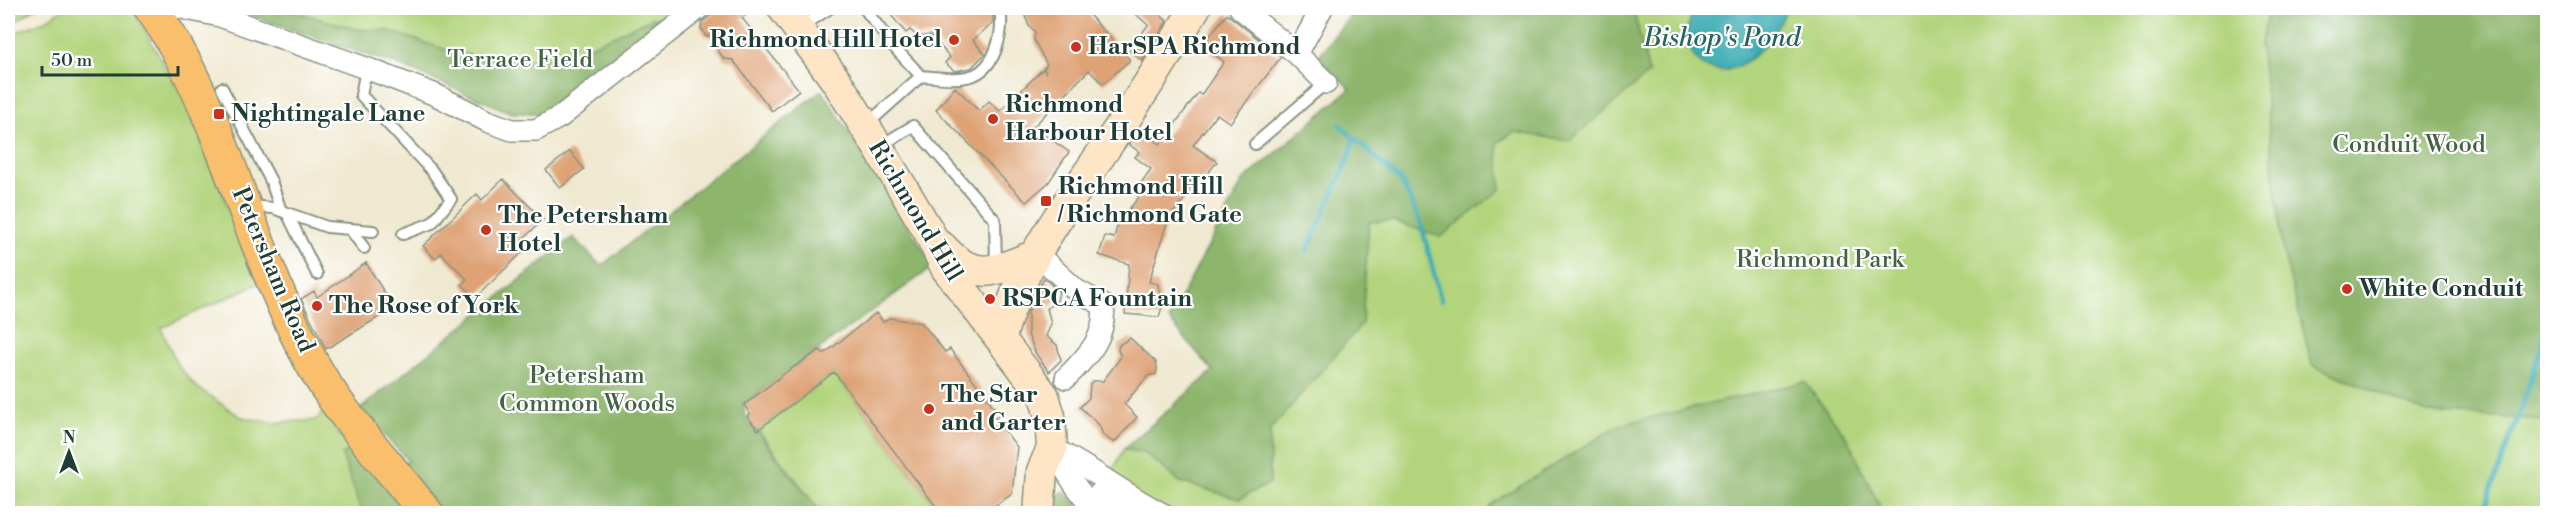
<svg xmlns="http://www.w3.org/2000/svg" width="2555" height="521" font-family="'Libre Bodoni',serif">
<style>
.green{fill:#b2d47d;stroke:#688858;stroke-width:1.5}
.forest{fill:#8db66c;stroke:#567a50;stroke-width:1.5}
.water{fill:#3cadb4;stroke:#2e7574;stroke-width:1.5}
.lines{fill:none;stroke-linecap:round;stroke-linejoin:round}
.stream{stroke:#3cadb4;stroke-width:5}
.building{fill:#dea275}
.lane-casing{stroke:#889382;stroke-width:14}
.street-casing{stroke:#889382;stroke-width:24}
.secondary-casing{stroke:#889382;stroke-width:33}
.primary-casing{stroke:#889382;stroke-width:36}
.lane{stroke:#fff;stroke-width:10}
.street{stroke:#fff;stroke-width:21}
.secondary{stroke:#fde5c5;stroke-width:30}
.primary{stroke:#f9bf6d;stroke-width:33}
.poi-dot{fill:#c8321e;stroke:#fff;stroke-width:2}
.labels{text-anchor:middle;dominant-baseline:central;stroke-width:4.5;stroke-linejoin:round;paint-order:stroke}
.poi-label{font-size:24px;font-weight:bold;fill:#1f3d34;stroke:#fff;text-anchor:start}
.park-label{font-size:24px;fill:#446346;stroke:#fff}
.street-label{font-size:24px;fill:#1f3d34;stroke:#fff}
.water-label{font-size:26px;font-style:italic;fill:#296461;stroke:#fff}
</style>
<rect width="100%" height="100%" fill="#fff"/>
<filter id="ink" filterUnits="userSpaceOnUse"><feTurbulence type="fractalNoise" baseFrequency=".0167" numOctaves="2"/><feDisplacementMap in="SourceGraphic" scale="12" xChannelSelector="R" yChannelSelector="G"/><feConvolveMatrix kernelMatrix="1 2 1 2 8 2 1 2 1" color-interpolation-filters="sRGB"/></filter>
<filter id="wash" filterUnits="userSpaceOnUse"><feTurbulence type="fractalNoise" baseFrequency=".008" numOctaves="4" result="noise"/><feDisplacementMap in="SourceGraphic" scale="24" xChannelSelector="R" yChannelSelector="G"/><feGaussianBlur stdDeviation="1.35" result="paint"/><feColorMatrix in="noise" values="0 0 0 0 0 0 0 0 0 0 0 0 0 0 0 0 0 1.4 0 .05"/><feComposite in="paint" operator="in"/></filter>
<g filter="url(#wash)">
<rect width="100%" height="100%" fill="#f0e9d1"/>
<path class="green" d="M8,8H36L8,26Z
M64,8H132L187,105L259,283L161,328L177,364L195,386L241,417L275,423L315,420L324,412L351,450L355,491L362,513L8,514V35L45,21Z
M228,8H688L541,113H512L404,67Z
M1450,8H2547V513L1093,514L1111,473L1124,449L1213,371Z
M834,372L941,513H821L758,430Z"/>
<path class="forest" d="M228,8H282L356,29L389,31L459,54L535,60L573,54L652,18L672,19L541,113H512L404,67Z
M1356,8H1633L1649,73L1569,141L1514,132L1497,143L1501,189L1441,237L1393,221L1369,222L1362,324L1270,430V483L1239,499L1180,482L1146,454L1124,449L1213,371L1169,320L1243,181L1350,89L1318,57Z
M2269,8H2547V420L2427,413L2312,365L2282,247L2260,45Z
M822,90L934,266L743,404L745,416L821,513H362L342,455L355,446L379,480L408,461L360,409L573,237L601,266Z
M1805,382L1847,438L1883,513H1485L1493,503L1619,425Z
M1065,491L1084,513L1049,514L1050,499Z"/>
<path class="water" d="M1694,8H1787C1776,36 1740,85 1704,66C1694,60 1687,47 1687,35C1687,26 1692,16 1694,8Z"/>
<g class="lines">
<path class="stream" d="M1340,125L1401,181L1421,223L1441,301
M1307,251L1349,157L1354,138
M2482,514L2522,406L2548,326"/>
</g>
<g id="blocks">
<path class="building" d="M722,8H755L742,18L799,90L772,111L733,60L724,59L717,49L718,37L706,36L701,28L702,22Z
M885,8H989L993,13V23L973,40L985,54L971,68L955,71L945,63L950,57L930,35L918,37L910,30L906,33Z
M1022,8H1083L1130,60L1103,84L1089,70L1033,127L1069,152L1048,183L1026,202L936,110L955,87L979,111L989,101L1000,111L1043,69L1046,73L1044,68L1047,65L1034,40L1035,32L1029,26Z
M1129,8H1152L1167,21L1143,61L1129,51L1148,25Z
M1227,14L1281,57L1230,123L1217,114L1193,145L1217,162L1198,185L1190,180L1188,195L1168,219L1149,282L1158,284L1162,307L1159,317L1125,314L1129,264L1099,255L1105,236L1114,238L1118,223L1139,197L1137,195L1143,185L1141,183L1151,169L1135,157L1139,152L1129,144L1139,129L1160,144L1198,93L1201,95L1224,62L1202,45Z
M570,151L584,169L560,188L546,170Z
M503,179L543,220L523,239L529,246L475,298L462,284L467,279L441,253L435,259L423,246L477,194L482,200Z
M366,263L394,308L326,349L301,299L314,291L317,297Z
M1044,278L1059,292L1057,301L1047,308L1051,324L1046,336L1057,345L1061,360L1049,372L1036,354L1028,334V312Z
M876,313L883,322L889,318L922,323L945,352L950,349L1000,415L995,418L1017,447L1012,494L996,505L1002,513H941L834,372L758,430L747,416L750,414L744,405L789,370L820,350L824,354Z
M1130,338L1156,362L1157,369L1156,374L1148,376L1124,404L1137,417L1114,443L1103,435L1099,425L1080,407L1089,398L1090,384L1093,381H1103L1121,357L1118,350L1119,345Z"/>
</g>
</g>
<g filter="url(#ink)">
<use href="#blocks" fill-opacity="0" stroke="#889382" stroke-width="1.5"/>
<g class="lines">
<defs>
<path id="lane" d="M864,8L894,47L921,76C937,77 958,81 974,75C997,65 1004,30 1000,8
M801,27L830,8
M366,69L361,95L432,171L451,199L432,223L403,234
M222,88L271,181L281,211
M865,126L921,76
M1255,144L1326,83
M880,146L913,126L995,220L996,267
M249,206L273,208L287,213L317,274
M287,213L327,227L373,231
M350,229L364,248"/>
<path id="street" d="M182,8L220,16L371,70L436,95L487,121L512,130H536L560,117L699,8
M1240,8L1297,54L1326,83
M1297,54L1322,8
M1035,252L1076,290L1103,305C1107,338 1087,356 1066,378
M1052,448C1090,467 1124,494 1163,514
M1052,448C1068,472 1081,505 1110,514
M1099,494L1132,514"/>
<path id="secondary" d="M783,8L837,82L878,147L929,232L946,268L1044,396L1050,416L1052,448L1042,471L1039,514
M942,247C973,282 994,272 1033,256
M1001,337C1020,266 1063,210 1104,150C1136,104 1167,56 1195,8"/>
<path id="primary" d="M151,8C213,94 237,201 280,297C296,335 316,375 341,408C368,444 399,478 427,514"/>
</defs>
<use href="#lane" class="lane-casing"/>
<use href="#street" class="street-casing"/>
<use href="#secondary" class="secondary-casing"/>
<use href="#primary" class="primary-casing"/>
<use href="#lane" class="lane"/>
<use href="#street" class="street"/>
<use href="#secondary" class="secondary"/>
<use href="#primary" class="primary"/>
</g>
</g>
<g class="poi-dot">
<circle cx="954" cy="40" r="6"/>
<circle cx="1076" cy="47" r="6"/>
<rect x="213" y="108" width="12" height="12" rx="3"/>
<circle cx="993" cy="119" r="6"/>
<rect x="1040" y="195" width="12" height="12" rx="3"/>
<circle cx="486" cy="230" r="6"/>
<circle cx="2347" cy="289" r="6"/>
<circle cx="990" cy="299" r="6"/>
<circle cx="317" cy="306" r="6"/>
<circle cx="929" cy="409" r="6"/>
</g>
<g class="labels">
<g class="poi-label">
<text x="942" y="40" text-anchor="end">Richmond Hill Hotel</text>
<text x="1088" y="47">HarSPA Richmond</text>
<text x="1005" y="105">Richmond<tspan x="1005" dy="28">Harbour Hotel</tspan></text>
<text x="231" y="114">Nightingale Lane</text>
<text x="1058" y="187">Richmond Hill<tspan x="1058" dy="28">/ Richmond Gate</tspan></text>
<text x="498" y="216">The Petersham<tspan x="498" dy="28">Hotel</tspan></text>
<text x="2359" y="289">White Conduit</text>
<text x="1002" y="299">RSPCA Fountain</text>
<text x="329" y="306">The Rose of York</text>
<text x="941" y="395">The Star<tspan x="941" dy="28">and Garter</tspan></text>
</g>
<g class="park-label">
<text x="520" y="60">Terrace Field</text>
<text x="2409" y="145">Conduit Wood</text>
<text x="1820" y="260">Richmond Park</text>
<text x="587" y="376">Petersham<tspan x="587" dy="28">Common Woods</tspan></text>
</g>
<g class="street-label">
<text transform="translate(915 211) rotate(59)">Richmond Hill</text>
<text transform="translate(273 270) rotate(67)">Petersham Road</text>
</g>
<g class="water-label">
<text x="1722" y="38">Bishop's Pond</text>
</g>
</g>
<rect width="2555" height="521" fill="none" stroke="#fff" stroke-width="30"/>
<g transform="translate(69 452)" stroke="#ffffff" stroke-width="4.5" paint-order="stroke">
<path d="M0-4.5L10 22L0 15L-10 22Z" fill="#1f3d34"/>
<text y="-9" font-size="16" font-weight="bold" text-anchor="middle" fill="#1f3d34">N</text>
</g>
<path d="M42 66v9h136v-9" fill="none" stroke="#1f3d34" stroke-width="3"/>
<text x="51" y="66" font-size="18" fill="#1f3d34" stroke="#ffffff" stroke-width="4.5" paint-order="stroke">50 m</text>
</svg>
